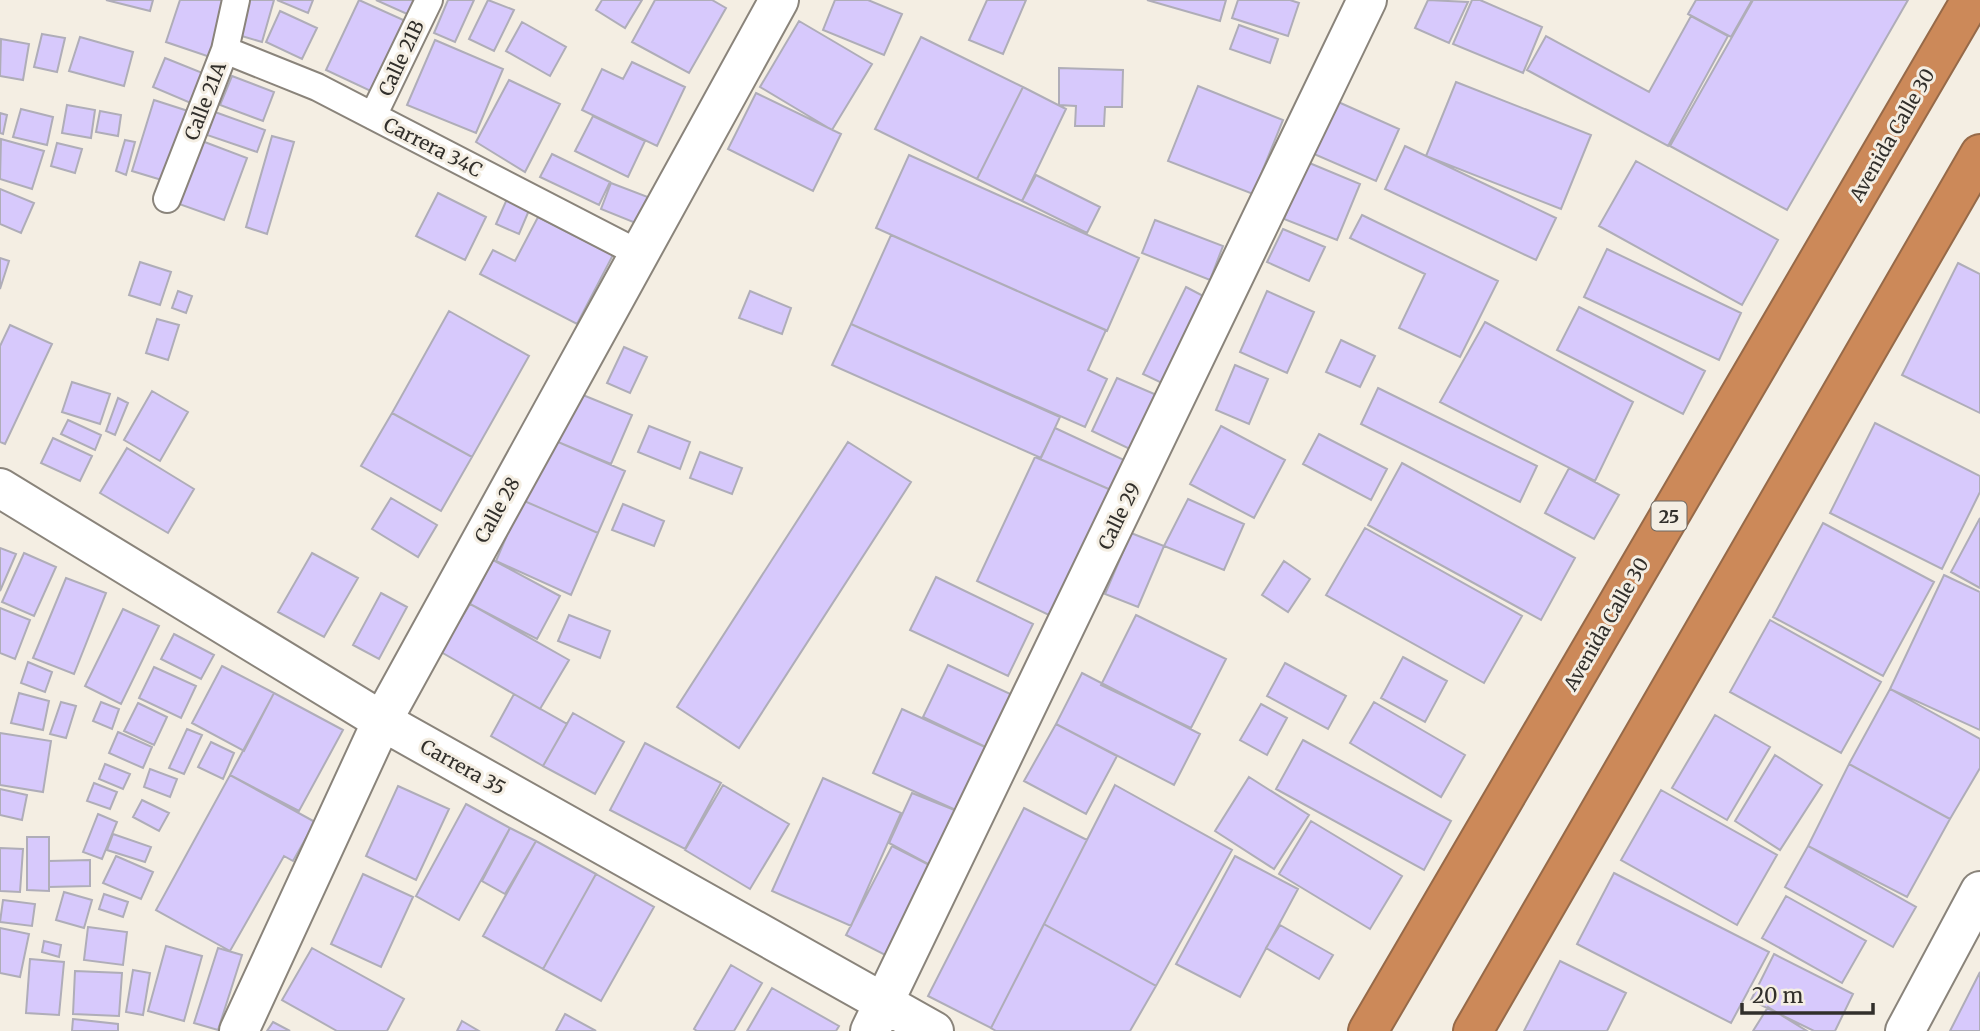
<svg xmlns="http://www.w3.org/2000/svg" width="1980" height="1031" font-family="Merriweather,serif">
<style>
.building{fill:#d7c9fc;stroke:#afadb8;stroke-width:2}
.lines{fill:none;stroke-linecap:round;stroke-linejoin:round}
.lane-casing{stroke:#8a847b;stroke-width:30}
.street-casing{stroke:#8a847b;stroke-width:42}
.highway-casing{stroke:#966a49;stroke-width:42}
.lane{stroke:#fff;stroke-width:26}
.street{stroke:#fff;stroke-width:38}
.highway{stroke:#cc8959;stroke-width:38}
.labels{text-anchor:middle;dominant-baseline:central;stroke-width:6;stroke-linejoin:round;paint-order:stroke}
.shield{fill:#f4eee3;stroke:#6c6862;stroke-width:2}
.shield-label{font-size:18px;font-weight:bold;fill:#312f2b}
.street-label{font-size:19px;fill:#312f2b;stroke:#f4eee3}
</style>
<rect width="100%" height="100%" fill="#f4eee3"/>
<path class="building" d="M106,0H153L150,11Z
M180,0H229L210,57L166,42Z
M245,0H274L262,42L235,34Z
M277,0H313L308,13Z
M359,0L410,23L377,94L326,70Z
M376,0H424L416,18Z
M448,0H474L455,42L434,33Z
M488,0L514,10L494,51L469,39Z
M602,0H642L625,28L596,10Z
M655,0H712L726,8L689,73L632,42Z
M835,0H868L902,14L884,55L823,30Z
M987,0H1026L1003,54L969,40Z
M1147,0H1226L1220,21Z
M1238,0H1290L1299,3L1288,36L1232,18Z
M1428,0L1468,2L1449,43L1415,28Z
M1472,0H1480L1542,27L1523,73L1453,44Z
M1696,0H1752L1731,37L1688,14Z
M1753,0H1908L1787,210L1670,146Z
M280,11L317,28L302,59L266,42Z
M1691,16L1728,36L1668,146L1527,70L1546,36L1649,92Z
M799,21L872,64L832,130L760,87Z
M522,22L566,47L550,76L506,51Z
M1239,25L1278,39L1270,63L1230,49Z
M42,34L65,38L57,72L34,67Z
M80,37L133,52L124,86L69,71Z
M921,37L1023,87L977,179L875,129Z
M1,39L29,44L23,80L0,76Z
M435,40L503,69L476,133L407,105Z
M165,58L205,74L193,104L153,87Z
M632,62L685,87L657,146L582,110L602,69L623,79Z
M1059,68L1123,70L1122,107H1105L1104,126H1075L1076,106L1059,105Z
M232,76L274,92L263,121L220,105Z
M509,80L560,104L525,172L476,142Z
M1456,82L1591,135L1561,209L1426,156Z
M1198,86L1283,120L1253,194L1168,161Z
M1023,87L1066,109L1022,201L977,179Z
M756,93L841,134L813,191L728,149Z
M154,100L188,111L165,181L132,171Z
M1336,101L1399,129L1376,181L1314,154Z
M67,105L95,110L91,138L62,133Z
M21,109L53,117L47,145L13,137Z
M100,111L121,115L118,136L96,132Z
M215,112L265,130L257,152L207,135Z
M0,113L7,115L3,134L0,133Z
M593,116L645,141L628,177L575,151Z
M272,136L294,142L267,234L246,227Z
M1,139L44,151L32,189L0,179Z
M125,140L135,142L126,175L116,171Z
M202,141L247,158L224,220L179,204Z
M57,143L82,149L75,173L51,166Z
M1405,146L1556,218L1536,260L1385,189Z
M552,154L610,182L599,205L540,177Z
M909,155L1139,258L1107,331L876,228Z
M1636,161L1778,240L1742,305L1599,226Z
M1307,162L1360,184L1337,240L1284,219Z
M1036,175L1100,207L1087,233L1022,201Z
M611,183L653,199L643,226L601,209Z
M0,189L34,203L21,233L0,224Z
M438,193L486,217L465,260L416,236Z
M507,199L530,208L519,234L496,224Z
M1362,215L1498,281L1460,357L1399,328L1425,274L1350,238Z
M538,217L613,255L577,324L480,274L493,250L515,261Z
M1155,220L1223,246L1210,280L1142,253Z
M1283,229L1325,247L1309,281L1267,262Z
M891,235L1106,330L1088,370L1107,379L1085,427L851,324Z
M1607,249L1741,313L1719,360L1584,297Z
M0,258L9,261L0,289Z
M140,262L171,272L160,305L129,295Z
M1958,263L1980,274V413L1902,375Z
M1186,287L1207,298L1164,384L1143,374Z
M178,291L192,296L186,313L172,308Z
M750,291L791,308L782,334L739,318Z
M1267,291L1314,312L1287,373L1240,352Z
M1579,307L1705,371L1683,414L1557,350Z
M449,311L529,356L472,457L392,413Z
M157,319L179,325L168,360L146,353Z
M1485,322L1633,402L1595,481L1440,402Z
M851,324L1060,417L1041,458L832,365Z
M10,325L52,344L5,444L0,442V346Z
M1341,340L1375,356L1360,387L1326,372Z
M624,347L647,357L630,393L607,383Z
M1235,365L1268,379L1249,424L1216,410Z
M1117,378L1159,396L1134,451L1092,431Z
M72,382L110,394L100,424L62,412Z
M1378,388L1537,466L1520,502L1361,424Z
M152,391L188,412L160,461L124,440Z
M578,393L632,415L611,464L558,442Z
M118,398L128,403L115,435L106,431Z
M392,413L472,457L441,511L361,466Z
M68,420L101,435L95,450L61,434Z
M1875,423L1980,476V492L1942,569L1830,513Z
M649,426L690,442L680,469L638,452Z
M1221,426L1285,460L1254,518L1190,484Z
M1055,428L1124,460L1111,490L1040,459Z
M1319,434L1387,469L1371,500L1303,464Z
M53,438L92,456L80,481L41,463Z
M549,438L625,471L598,533L522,500Z
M848,442L911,482L739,748L677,707Z
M127,448L194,489L168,533L100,493Z
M700,452L742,468L732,494L690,478Z
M1035,457L1111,490L1051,616L977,581Z
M1402,463L1575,558L1541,620L1368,525Z
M1569,468L1619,495L1594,539L1545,513Z
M391,498L437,525L418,557L372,529Z
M1188,499L1244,524L1224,570L1164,546Z
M522,500L598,533L571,595L496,561Z
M623,504L664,521L654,546L612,530Z
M1980,518V588L1951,572Z
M1823,523L1934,582L1883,676L1773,617Z
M1365,528L1522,616L1484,683L1326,595Z
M1131,533L1164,546L1138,607L1105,594Z
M0,548L16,554L0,591Z
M24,553L56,567L34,616L2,602Z
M312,553L358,578L324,637L278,612Z
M493,560L560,596L537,639L470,604Z
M1284,561L1310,579L1288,612L1262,595Z
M1944,575L1980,592V730L1890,689Z
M936,577L1033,624L1008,676L910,630Z
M66,578L106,593L74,674L33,658Z
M381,593L407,607L379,659L353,645Z
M470,604L569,660L540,709L441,652Z
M0,608L30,620L15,659L0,653Z
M123,609L159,626L121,704L85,686Z
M569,615L610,631L600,658L558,641Z
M1136,615L1226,659L1191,728L1101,685Z
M1770,620L1881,682L1841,753L1730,692Z
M174,634L214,655L201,679L161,659Z
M1403,657L1447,681L1425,722L1381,698Z
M28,662L52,672L45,692L21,683Z
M1285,663L1346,696L1328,729L1267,696Z
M948,665L1021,699L996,752L923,717Z
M222,666L274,693L244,751L192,723Z
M154,667L196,686L181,718L139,698Z
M1082,673L1200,734L1174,785L1056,724Z
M1890,689L1980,739V768L1950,819L1849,764Z
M19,693L49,701L43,730L11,723Z
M274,693L343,730L299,811L230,775Z
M514,694L567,724L543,766L491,736Z
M61,702L76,706L66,738L50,734Z
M101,702L119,709L112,729L93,721Z
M1374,702L1465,755L1441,797L1350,743Z
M138,703L167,717L154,745L124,731Z
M1261,704L1287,718L1267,755L1240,740Z
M902,709L996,752L967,815L873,773Z
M573,713L624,742L595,794L543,766Z
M1715,715L1770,747L1727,820L1672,788Z
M1056,724L1117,756L1086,814L1024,781Z
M187,729L202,735L184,774L169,768Z
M118,732L152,747L143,768L109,753Z
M0,733L51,741L43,792L0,785Z
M1303,740L1451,821L1424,870L1276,789Z
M211,742L234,753L223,779L198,767Z
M645,743L721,783L685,849L610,810Z
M1775,755L1822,785L1780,850L1735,821Z
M105,764L130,774L123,789L99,779Z
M1849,764L1950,819L1907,897L1808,846Z
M150,769L177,779L170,797L144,787Z
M230,775L315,822L293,861L284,856L230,951L156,910Z
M1249,777L1309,815L1274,869L1215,831Z
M823,778L901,813L851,926L772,891Z
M94,783L117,792L110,809L87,801Z
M723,785L789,824L750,889L685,850Z
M1115,785L1232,850L1156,986L1044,924Z
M398,786L449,809L416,880L366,856Z
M0,789L27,795L22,820L0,815Z
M1661,790L1777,855L1737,925L1621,860Z
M912,793L967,815L941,871L889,843Z
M142,800L169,813L159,831L133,817Z
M466,804L510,828L459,920L416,896Z
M1024,808L1087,840L991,1028L928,996Z
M98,814L117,822L102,859L83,852Z
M1311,821L1402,876L1370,929L1279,874Z
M510,828L536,841L505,894L482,881Z
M113,834L151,847L145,862L107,850Z
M27,837H49V891L27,890Z
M536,841L596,874L543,969L483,936Z
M892,846L941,871L897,961L846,935Z
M1808,846L1916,907L1893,947L1785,887Z
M0,848L23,849L20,892L0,891Z
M116,856L153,872L141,899L103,883Z
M1235,856L1298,889L1240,997L1176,964Z
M90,860V886L49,887V861Z
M1614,873L1769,952L1731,1023L1577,944Z
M363,874L413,897L381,967L331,944Z
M596,874L654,907L601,1001L543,969Z
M64,892L92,900L84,928L56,920Z
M104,894L128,902L123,917L99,909Z
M1786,896L1866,941L1842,983L1762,938Z
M3,900L35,904L32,926L0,922Z
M1044,924L1156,986L1130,1031H996L991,1028Z
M1280,925L1333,955L1319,979L1266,948Z
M88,927L127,932L123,965L84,960Z
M0,928L29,934L20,977L0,973Z
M44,941L61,945L59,957L42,952Z
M166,946L202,956L184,1021L148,1011Z
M218,948L242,955L218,1030L194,1023Z
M312,948L404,999L387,1031H337L282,1000Z
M1774,954L1853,994L1835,1031H1814L1751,1000Z
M30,959L64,962L59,1015L26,1013Z
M1560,961L1626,993L1607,1031H1524Z
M731,965L762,983L734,1031H697L694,1029Z
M133,970L150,973L143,1015L126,1012Z
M75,971L122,973L119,1016L73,1014Z
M1980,972V1031H1950Z
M772,988L839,1026L836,1031H747Z
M1768,1007L1807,1031H1753Z
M565,1014L596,1031H556Z
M73,1019L118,1024V1031H72Z
M462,1021L479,1031H457Z
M273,1022L290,1031H267Z"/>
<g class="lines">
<defs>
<path id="lane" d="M225,50L317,87L638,253
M373,116L429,0
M167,199L225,50L236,0"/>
<path id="street" d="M0,488L382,721L934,1031
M239,1031L382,721L779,0
M870,1031L1367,0
M1905,1031L1980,891"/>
<path id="highway" d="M1368,1031L1971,0
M1473,1031L1980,154"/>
</defs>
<use href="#lane" class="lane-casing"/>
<use href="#street" class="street-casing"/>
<use href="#highway" class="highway-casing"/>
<use href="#lane" class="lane"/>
<use href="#street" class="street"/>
<use href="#highway" class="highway"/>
</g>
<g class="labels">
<rect class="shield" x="1651.5" y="501.5" width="35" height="29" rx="5"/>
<g class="shield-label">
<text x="1669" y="516">25</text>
</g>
<g class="street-label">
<text transform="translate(401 58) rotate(-65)">Calle 21B</text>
<text transform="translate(205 101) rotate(-69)">Calle 21A</text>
<text transform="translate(1892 135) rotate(-60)">Avenida Calle 30</text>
<text transform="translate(433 147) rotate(27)">Carrera 34C</text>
<text transform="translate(497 510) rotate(-61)">Calle 28</text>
<text transform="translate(1119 516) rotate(-64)">Calle 29</text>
<text transform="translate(1606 624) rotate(-60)">Avenida Calle 30</text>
<text transform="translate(463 767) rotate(29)">Carrera 35</text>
</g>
</g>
<path d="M1742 1003v10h131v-10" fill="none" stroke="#312f2b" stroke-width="3.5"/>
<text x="1752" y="1003" font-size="21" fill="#312f2b" stroke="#f4eee3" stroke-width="5" paint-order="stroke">20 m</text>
</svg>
